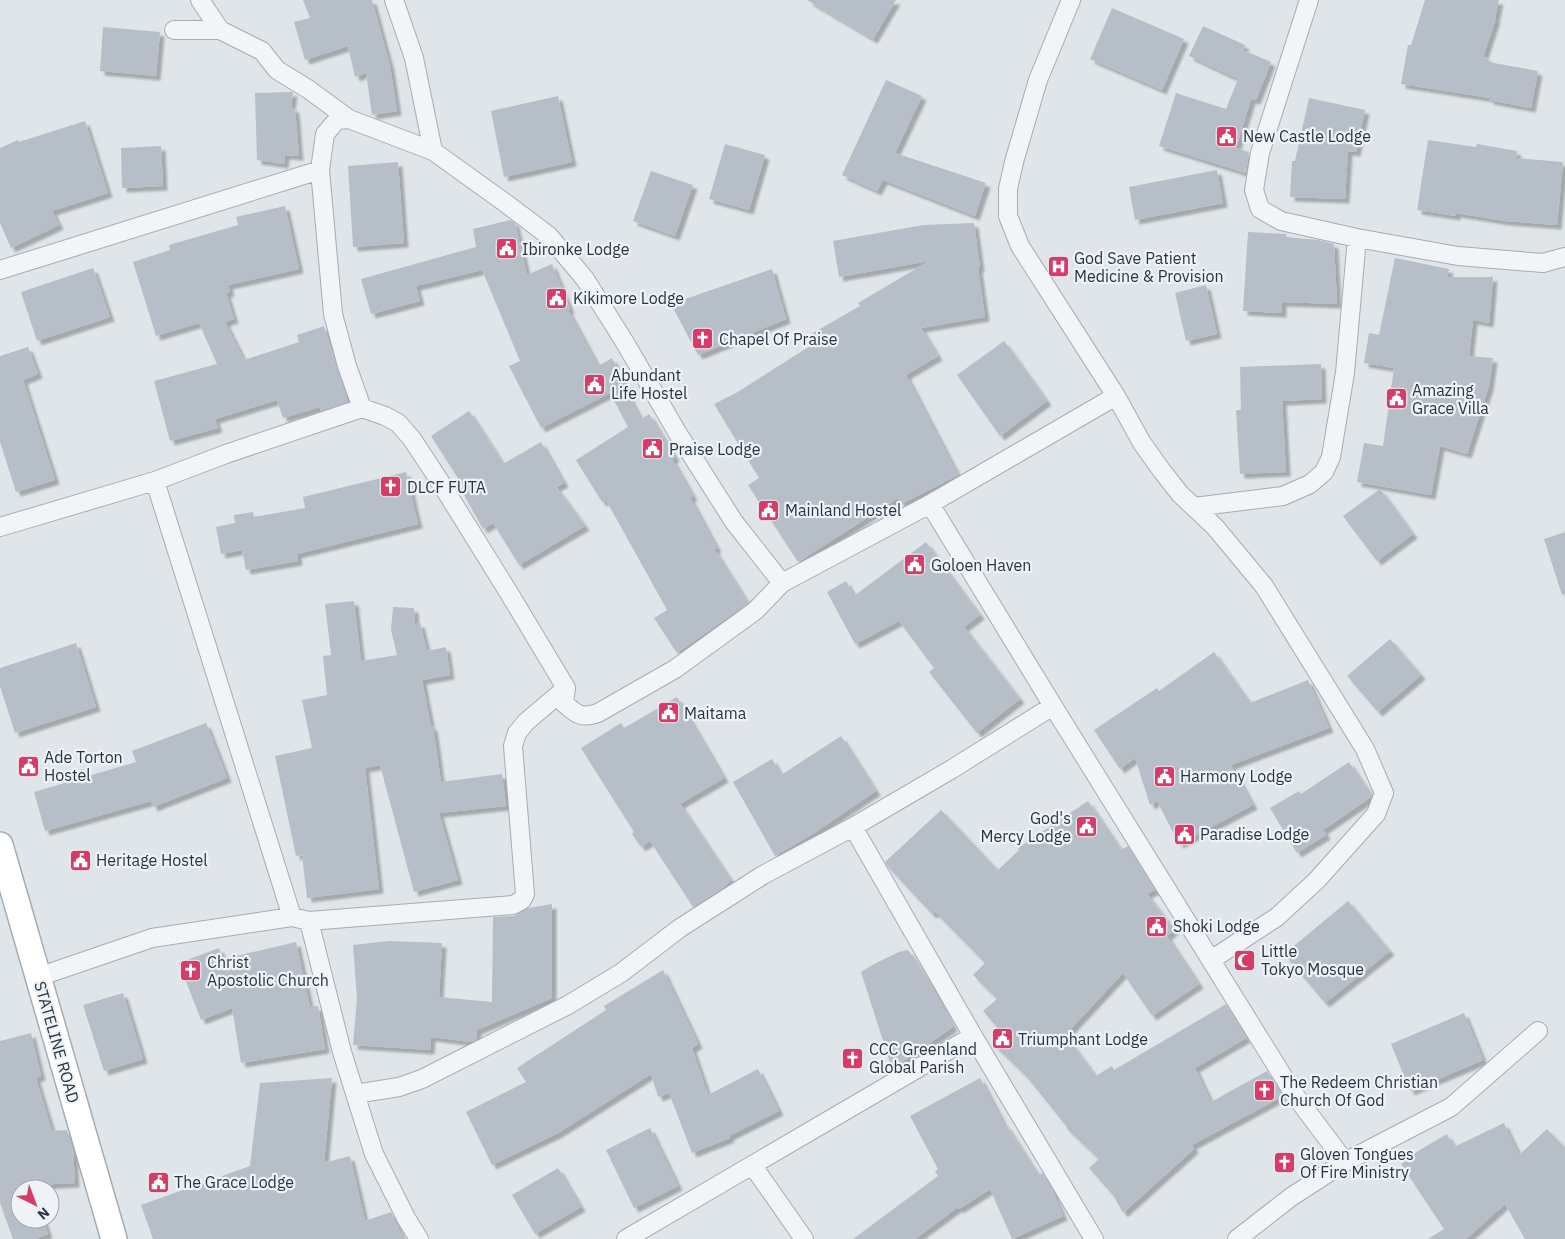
<svg xmlns="http://www.w3.org/2000/svg" width="1565" height="1239" font-family="'IBM Plex Sans',sans-serif">
<style>
.building{fill:#b6bfc7;filter:url(#shadow)}
.lines{fill:none;stroke-linecap:round;stroke-linejoin:round}
.street-casing{stroke:#a4adb4;stroke-width:20}
.secondary-casing{stroke:#a4adb4;stroke-width:28}
.street{stroke:#f2f5f7;stroke-width:18}
.secondary{stroke:#fff;stroke-width:25}
.labels{text-anchor:middle;dominant-baseline:central;stroke-width:4.5;stroke-linejoin:round;paint-order:stroke}
.poi-label{font-size:16px;fill:#273542;stroke:#eff3f7;text-anchor:start}
.street-label{font-size:16px;fill:#273542;stroke:#eff3f7}
</style>
<defs>
<filter id="shadow"><feDropShadow dx="4.5" dy="4.5" stdDeviation="1" flood-color="#0004"/></filter>
</defs>
<rect width="100%" height="100%" fill="#dfe5e9"/>
<path class="building" d="M303,0H372L390,66L397,111L372,115L366,73L355,77L348,46L305,60L294,22L310,18Z
M807,0H896L873,39Z
M1425,0H1499L1495,18H1496L1483,57L1488,58V62L1538,71L1531,108L1489,100L1490,98L1401,84L1408,45H1411Z
M1112,8L1184,39L1162,90L1090,59Z
M1203,26L1245,45L1243,50L1271,62L1256,100L1251,99L1236,148L1249,152L1246,173L1159,146L1176,93L1226,109L1238,79L1189,56Z
M103,27L160,32L156,76L100,71Z
M886,80L922,96L895,153L986,183L975,216L883,180L877,191L842,175Z
M293,92L291,107L295,109L299,156L285,155L284,164L257,160L255,93Z
M558,96L572,162L504,177L491,111Z
M1309,98L1365,110L1356,152L1348,151L1345,199L1290,197L1292,161H1295Z
M85,121L108,193L52,211L59,225L11,248L0,223V148L18,140L19,142Z
M1428,140L1476,147L1477,144L1517,151L1516,158L1563,162L1557,225L1505,221L1456,213V216L1417,210Z
M725,144L765,155L749,210L709,199Z
M161,146L163,186L122,188L121,148Z
M398,162L404,243L353,247L348,166Z
M1217,170L1223,203L1135,220L1129,187Z
M651,171L693,185L675,236L633,221Z
M285,206L299,269L228,285L230,292L226,293L234,319L225,322L244,360L299,342L297,335L324,326L348,402L321,411L320,407L283,418L277,400L215,419L218,428L170,441L154,381L217,364L199,323L156,336L133,262L170,250L169,245L238,225L236,217Z
M510,220L515,223L527,275L552,264L570,309L568,310L598,366L612,358L624,382L622,383L641,419L649,414L675,457L672,459L693,496L690,498L717,548L714,549L748,603L677,653L654,618L667,610L606,500L602,502L576,460L628,427L610,393L541,428L509,366L520,361L482,270L416,286L420,301L371,314L361,279L476,247L473,229Z
M974,223L980,267L978,268L985,317L921,328L938,356L906,375L958,475L901,504L898,498L798,562L748,485L759,478L714,404L736,393L810,346L806,337L860,306L858,303L929,261L839,277L833,241L923,225Z
M1248,232L1287,234L1286,237L1318,240L1334,244L1337,304L1282,302V313L1243,311Z
M1395,258L1449,269L1447,277H1493L1489,323L1473,320L1469,356L1493,358L1489,386L1467,454L1440,446L1431,495L1357,482L1364,443L1383,446L1394,368L1364,363L1369,333L1379,335Z
M93,268L110,317L37,341L21,292Z
M772,269L786,319L698,355L671,304Z
M1206,285L1217,334L1186,341L1175,293Z
M1004,341L1047,401L1000,436L957,375Z
M28,347L38,374L23,380L55,480L16,492L0,442V356Z
M1321,364L1322,399L1282,401L1286,472L1240,474L1236,410H1241L1240,367Z
M469,411L503,464L541,442L564,483L556,487L585,526L519,565L493,523L483,529L460,488L463,486L431,436Z
M406,472L418,524L297,554L298,561L246,570L242,550L221,554L216,527L235,523L234,515L253,512L254,517L305,508L303,497Z
M1380,489L1413,534L1377,561L1343,516Z
M1565,532V594L1562,595L1544,539Z
M926,542L980,615L964,627L1020,699L977,733L929,672L934,668L899,621L855,644L827,592L846,581L854,596Z
M354,601L361,661L397,655L391,630L393,607L414,608L415,624L420,623L427,651L446,647L450,675L422,680L431,727L433,726L441,782L502,774L506,806L439,813L458,880L414,892L380,765L365,768L379,889L307,898L302,855L296,856L275,756L312,748L302,700L327,695L323,656L331,655L325,604Z
M1390,639L1421,675L1378,712L1347,676Z
M76,643L96,707L15,733L0,686V668Z
M1214,652L1250,703L1308,680L1329,728L1231,765L1253,805L1179,844L1157,801L1150,805L1135,758L1120,769L1094,730L1157,688L1159,691Z
M677,697L724,778L680,804L731,880L724,887L693,907L650,841L641,847L632,834L634,832L581,748L621,723L624,728Z
M206,723L227,778L153,807L151,801L45,831L34,792L136,762L132,751Z
M841,736L876,791L814,833L775,856L733,782L772,759L781,775Z
M1349,762L1372,796L1371,797L1323,830L1326,835L1297,853L1270,808L1299,791L1301,794Z
M1088,801L1121,850L1128,846L1155,890L1147,894L1174,930L1167,936L1199,984L1152,1016L1123,973L1065,1035L1096,1076L1112,1066L1114,1070L1226,1004L1246,1038L1195,1068L1211,1102L1267,1071L1283,1096L1192,1145L1194,1149L1123,1213L1113,1195L1089,1168L1099,1159L1066,1128L1067,1127L1026,1076L993,1044L1002,1033L983,1011L997,999L973,975L985,963L935,912L932,914L889,868L885,862L941,810L998,870L1019,850L1018,848Z
M1348,901L1390,951L1325,1003L1284,954Z
M552,904V998L477,1030L476,1040L471,1042L431,1037L430,1050L353,1045L357,998L353,945L389,941L442,943L439,997L492,1002L493,917L514,916L528,908Z
M296,942L310,1007L318,1006L325,1049L241,1063L232,1008L201,1020L179,963L219,948L223,959Z
M908,950L931,985L953,1027L892,1069L861,972L874,964L899,952Z
M663,970L698,1044L692,1048L708,1095L758,1069L779,1111L729,1136L730,1138L692,1153L669,1093L658,1097L651,1074L558,1133L492,1165L466,1112L526,1082L517,1068L606,1010L604,1006Z
M123,993L143,1059L104,1071L83,1005Z
M1464,1013L1483,1060L1410,1091L1391,1044Z
M31,1033L41,1076L36,1078L52,1131L67,1130L73,1151L75,1183L54,1184L20,1189V1219H43L48,1234L35,1239H13L0,1203V1041Z
M332,1078L324,1163L350,1156L365,1221L391,1212L403,1239H153L141,1205L250,1166L260,1083Z
M980,1078L1005,1126L1006,1125L1038,1175L1043,1173L1051,1187L1063,1216L1012,1239L990,1189L959,1209L958,1207L915,1239H853L938,1176L935,1171L938,1169L910,1116Z
M1504,1123L1519,1155L1547,1129L1565,1148V1239H1525L1505,1204L1466,1239H1428L1444,1229L1401,1164L1418,1151L1447,1134L1454,1147Z
M650,1128L678,1186L634,1208L606,1150Z
M558,1168L581,1207L535,1234L512,1195Z"/>
<g class="lines">
<defs>
<path id="street" d="M200,0L220,30L262,51L277,70L308,89L349,119
M394,0L414,58L433,151L504,202L549,236L585,279L624,341L677,432L734,522L782,583
M1071,0L1038,80L1014,162L1008,189V216L1020,246L1116,396L1142,443L1162,471L1180,494L1215,527L1264,586L1365,749L1384,793L1376,814L1317,880L1277,917L1211,960
M1309,0L1260,153L1254,190L1260,209L1281,221L1357,238L1458,256L1543,263L1565,257
M174,30H220
M0,270L320,170
M362,408L347,366L333,314L320,170L325,134L337,120L349,119L433,151
M155,481L292,917
M930,504L1053,706L1294,1094L1345,1162
M1194,507L1283,496L1310,484L1324,472L1331,457L1345,373L1357,238
M0,527L155,481L226,454L362,408L385,416L398,423L412,439L437,477L509,593L566,688L564,703C576,714 581,719 598,713L675,669L755,611L782,583L930,504L1116,396
M853,827L973,1036L1094,1239
M309,921L342,1052L374,1154L406,1218L419,1239
M38,977L152,938L292,917L309,921L513,905L522,900L525,894L513,746L517,733L526,722L566,688
M355,1094L399,1087L422,1079L568,1005L621,973L680,928L763,875L853,827L952,769L1053,706
M753,1166L804,1239
M626,1239L973,1036
M1237,1239L1291,1197L1345,1162L1451,1107L1538,1031"/>
<path id="secondary" d="M0,845L114,1239"/>
</defs>
<use href="#street" class="street-casing"/>
<use href="#secondary" class="secondary-casing"/>
<use href="#street" class="street"/>
<use href="#secondary" class="secondary"/>
</g>
<defs>
<symbol id="civic-square" viewBox="-11 -11 22 22"><rect x="-9" y="-9" width="18" height="18" rx="4" fill="#d73c69" stroke="#eff3f7"/><path d="M-.6-6.5H3V-4.5H.6V-3L4-1V1h2V6H-6V1h2V-1L-.6-3ZM-1.2 2.5V6h2.4V2.5Z" fill="#fff"/></symbol>
<symbol id="hospital-square" viewBox="-11 -11 22 22"><rect x="-9" y="-9" width="18" height="18" rx="4" fill="#d73c69" stroke="#eff3f7"/><path d="M-5-5h3v3.5h4V-5h3V5h-3V1.5h-4V5h-3Z" fill="#fff"/></symbol>
<symbol id="church-square" viewBox="-11 -11 22 22"><rect x="-9" y="-9" width="18" height="18" rx="4" fill="#d73c69" stroke="#eff3f7"/><path d="M-1.2-6h2.4v3.5h3.3v2.4h-3.3V6h-2.4V-.1h-3.3v-2.4h3.3Z" fill="#fff"/></symbol>
<symbol id="mosque-square" viewBox="-11 -11 22 22"><rect x="-9" y="-9" width="18" height="18" rx="4" fill="#d73c69" stroke="#eff3f7"/><path d="M3.5-4.9A6 6 0 1 0 3.5 4.9A5 5 0 1 1 3.5-4.9Z" fill="#fff"/></symbol>
</defs>
<g fill-rule="evenodd">
<use href="#civic-square" x="1214" y="124" width="25" height="25"/>
<use href="#civic-square" x="494" y="236" width="25" height="25"/>
<use href="#hospital-square" x="1046" y="254" width="25" height="25"/>
<use href="#civic-square" x="544" y="286" width="25" height="25"/>
<use href="#church-square" x="690" y="326" width="25" height="25"/>
<use href="#civic-square" x="582" y="372" width="25" height="25"/>
<use href="#civic-square" x="1384" y="386" width="25" height="25"/>
<use href="#civic-square" x="640" y="436" width="25" height="25"/>
<use href="#church-square" x="378" y="474" width="25" height="25"/>
<use href="#civic-square" x="756" y="498" width="25" height="25"/>
<use href="#civic-square" x="902" y="552" width="25" height="25"/>
<use href="#civic-square" x="656" y="700" width="25" height="25"/>
<use href="#civic-square" x="16" y="754" width="25" height="25"/>
<use href="#civic-square" x="1152" y="764" width="25" height="25"/>
<use href="#civic-square" x="1074" y="814" width="25" height="25"/>
<use href="#civic-square" x="1172" y="822" width="25" height="25"/>
<use href="#civic-square" x="68" y="848" width="25" height="25"/>
<use href="#civic-square" x="1144" y="914" width="25" height="25"/>
<use href="#mosque-square" x="1232" y="948" width="25" height="25"/>
<use href="#church-square" x="178" y="958" width="25" height="25"/>
<use href="#civic-square" x="990" y="1026" width="25" height="25"/>
<use href="#church-square" x="840" y="1046" width="25" height="25"/>
<use href="#church-square" x="1252" y="1078" width="25" height="25"/>
<use href="#church-square" x="1272" y="1150" width="25" height="25"/>
<use href="#civic-square" x="146" y="1170" width="25" height="25"/>
</g>
<g class="labels">
<g class="poi-label">
<text x="1243" y="136">New Castle Lodge</text>
<text x="522" y="249">Ibironke Lodge</text>
<text x="1074" y="258">God Save Patient<tspan x="1074" dy="18">Medicine &amp; Provision</tspan></text>
<text x="573" y="298">Kikimore Lodge</text>
<text x="719" y="339">Chapel Of Praise</text>
<text x="611" y="375">Abundant<tspan x="611" dy="18">Life Hostel</tspan></text>
<text x="1412" y="390">Amazing<tspan x="1412" dy="18">Grace Villa</tspan></text>
<text x="669" y="449">Praise Lodge</text>
<text x="407" y="487">DLCF FUTA</text>
<text x="785" y="510">Mainland Hostel</text>
<text x="931" y="565">Goloen Haven</text>
<text x="684" y="713">Maitama</text>
<text x="44" y="757">Ade Torton<tspan x="44" dy="18">Hostel</tspan></text>
<text x="1180" y="776">Harmony Lodge</text>
<text x="1071" y="818" text-anchor="end">God's<tspan x="1071" dy="18">Mercy Lodge</tspan></text>
<text x="1200" y="834">Paradise Lodge</text>
<text x="96" y="860">Heritage Hostel</text>
<text x="1173" y="926">Shoki Lodge</text>
<text x="1261" y="951">Little<tspan x="1261" dy="18">Tokyo Mosque</tspan></text>
<text x="207" y="962">Christ<tspan x="207" dy="18">Apostolic Church</tspan></text>
<text x="1018" y="1039">Triumphant Lodge</text>
<text x="869" y="1049">CCC Greenland<tspan x="869" dy="18">Global Parish</tspan></text>
<text x="1280" y="1082">The Redeem Christian<tspan x="1280" dy="18">Church Of God</tspan></text>
<text x="1300" y="1154">Gloven Tongues<tspan x="1300" dy="18">Of Fire Ministry</tspan></text>
<text x="174" y="1182">The Grace Lodge</text>
</g>
<g class="street-label">
<text transform="translate(57 1042) rotate(74)">STATELINE ROAD</text>
</g>
</g>
<g transform="translate(35 1204) rotate(138)"><circle r="24" fill="#eff3f7" stroke="#9fa7af"/>
<path d="M0-4L9 19L0 12L-9 19Z" fill="#d73c69"/>
<text y="-8" font-size="14" font-weight="bold" text-anchor="middle" fill="#273542">N</text>
</g>
</svg>
